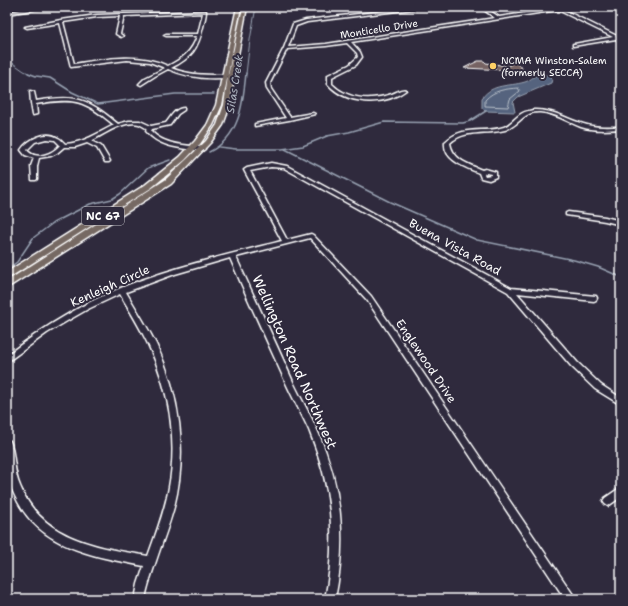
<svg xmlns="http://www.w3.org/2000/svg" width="628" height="606" font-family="'Shantell Sans',sans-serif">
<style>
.water{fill:#54647e;stroke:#98a2b2}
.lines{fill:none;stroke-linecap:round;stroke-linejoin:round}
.shore{stroke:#bbc1cb;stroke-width:1}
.stream-far1{stroke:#98a2b2;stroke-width:1}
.stream{stroke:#98a2b2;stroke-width:1.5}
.building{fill:#766363;stroke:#fff}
.minor-casing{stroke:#fff;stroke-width:3}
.major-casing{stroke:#fff;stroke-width:3}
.minor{fill:#2f2a3d;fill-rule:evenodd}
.major{fill:#766964;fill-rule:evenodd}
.poi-dot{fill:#ffd166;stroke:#2f2a3d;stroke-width:1.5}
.labels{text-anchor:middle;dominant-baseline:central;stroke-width:4;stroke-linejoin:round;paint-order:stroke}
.far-street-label{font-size:10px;fill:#fff;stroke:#2f2a3d}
.far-poi-label{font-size:10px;fill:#fff;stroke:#2f2a3d;text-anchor:start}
.far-water-label{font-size:11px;font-style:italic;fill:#b2b9c5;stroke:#2f2a3d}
.shield{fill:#2f2a3d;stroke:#c1bfc5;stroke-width:1}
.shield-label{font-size:11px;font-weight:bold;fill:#fff}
.street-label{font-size:12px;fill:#fff;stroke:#2f2a3d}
.near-street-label{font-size:14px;fill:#fff;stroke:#2f2a3d}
</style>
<rect width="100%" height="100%" fill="#2f2a3d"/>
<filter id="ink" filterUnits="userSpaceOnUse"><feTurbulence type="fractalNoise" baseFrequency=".025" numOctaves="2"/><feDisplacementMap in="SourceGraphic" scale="8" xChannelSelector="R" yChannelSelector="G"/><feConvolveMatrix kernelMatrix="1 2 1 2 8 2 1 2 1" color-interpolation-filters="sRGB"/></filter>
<g filter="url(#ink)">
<path class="water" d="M538,75H548L552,79L551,83L518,97L513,102L515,112L485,111L482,108V98C493,83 508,87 525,82C530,81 533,76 538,75Z"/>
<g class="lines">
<path class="shore" d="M518,88L520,91L510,99L508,107L485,106V100C494,90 505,89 518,88Z"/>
<path class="stream-far1" d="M7,59L24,71L31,74
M246,74L250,40L256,7"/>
<path class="stream" d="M28,73L36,76L50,78L72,92L98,104L175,94H214
M219,147L236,149H282L303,146L327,136L349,132L384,122L463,123L470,121L486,111
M285,149L390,202L477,240L574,260L598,267L621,277
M209,152C240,137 243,104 246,73
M7,269L17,262L33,238L53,223L90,204L112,199L120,194L148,168L170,160"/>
</g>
<path class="building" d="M478,61H484L486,63L508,66L515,62L525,71L464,68Z"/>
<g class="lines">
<defs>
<path id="minor" d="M42,7H51L7,14V12Z
M419,7H430L307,22L296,26L288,47L326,44L495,18L480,7H484L499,17L563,7H572L562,9L621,38V41L616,39L573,46V44H574L613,37L558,10L351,42L360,52L362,57L356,65L332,77V84C348,100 371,101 392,94C397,92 402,88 406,90C384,107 346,105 328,84V75L349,65L358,57L357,53L347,43L326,46L287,49L270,83L271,89L290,117L313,113L315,114L289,120L255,126V124L286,118L267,89L266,83L284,48L293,24L306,20Z
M206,11C206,16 204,22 203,27C198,48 192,58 171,68C191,76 210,75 231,75L233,76V77C211,80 188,78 168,69L155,76L141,85L139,84L145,78L165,68L150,62L127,60L71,67L60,23L27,28L25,27L61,20L97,15ZM203,13L198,34H166L164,35L166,36H197C192,52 182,59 168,66C138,52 105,59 74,64L63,22L97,17L120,16L116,34L121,37L123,36L120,34L124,16Z
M30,91L34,92L36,101C76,94 87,98 118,124L129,121H140L151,126L166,123C171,117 175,108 184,108V110L178,114L170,125L152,129L151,131C164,145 184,145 202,147L205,149L202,151C182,148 160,148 146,131L147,129C145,127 141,125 139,124C123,120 105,134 91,141L101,146L110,161L109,162H105L97,148L87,143L75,147H64L57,153L51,156L39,158L37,166V179L36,180H32L31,166L34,158L25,155L21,150C28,139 46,130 58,138C61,139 63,142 65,144C83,143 98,133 114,125C84,100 75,97 36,104L37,114L33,115L31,103ZM46,139L55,140L60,145C53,154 35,161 27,150L35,142Z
M533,110C554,109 568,120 587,125C598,128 610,127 621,127V129C608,130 594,131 581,127C568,122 555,113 540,112C523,111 520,125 505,130C486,135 465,129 450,143C453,160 468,164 482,170L485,169L496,172V177L489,180L481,178L479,173C465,167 443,160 445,142C464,124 483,134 504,127C511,124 515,118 521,114C525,111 529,111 533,110ZM486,173L491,174V175L485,176L484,174Z
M271,163L287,166L511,288L596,296L597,298L596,300L594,301L517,293L577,362L601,385L621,398V405L595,389L571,366L508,292L284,168L271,167L250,171L287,240L311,234L313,235L371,296L576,599H565L367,300L310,238L236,257C255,299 275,341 294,384C301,399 310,414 317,430C342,486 347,539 335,599H325C337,539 332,486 309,430C302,414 293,399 286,383C267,341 248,300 230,258L175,274L126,292C136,309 147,326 156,344C180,395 188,452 174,507C169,526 161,545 155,564C151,576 147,587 145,599H135L138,584L144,566C97,557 43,549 18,502C14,494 10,486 8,477C6,465 7,452 7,440L10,441L11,444C15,458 14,473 20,486C42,540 97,547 148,556C156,534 165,510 169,487C178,439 169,388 148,344C140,327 130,311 120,294L88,309L67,321L47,333L7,362V355C44,327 84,302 128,285C178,266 230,254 282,241L244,170L247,168Z
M568,212L605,217L621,221V225L605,221L566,215V213Z
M621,487V497L608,506L605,504L603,501L605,498Z"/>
<path id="major" d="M237,7H241L222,105L213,125L200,144L185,160L151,188L7,279V272L145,185L180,157L195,141L207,125L216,105Z
M243,7H247L234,76L230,105L223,125L210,143L171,184L7,288V281L165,180L206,141L217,125L224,105L228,76Z"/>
</defs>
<use href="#minor" class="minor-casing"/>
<use href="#major" class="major-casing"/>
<use href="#minor" class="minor"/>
<use href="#major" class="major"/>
</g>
</g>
<circle class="poi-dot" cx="493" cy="66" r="4"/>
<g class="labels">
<g class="far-street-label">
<text transform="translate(379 29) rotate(-9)">Monticello Drive</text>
</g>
<g class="far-poi-label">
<text x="501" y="60">NCMA Winston-Salem<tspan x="501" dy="12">(formerly SECCA)</tspan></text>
</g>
<g class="far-water-label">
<text transform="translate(235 84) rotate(-81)">Silas Creek</text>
</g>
<rect class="shield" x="82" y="207" width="42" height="18" rx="3"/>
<g class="shield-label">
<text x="103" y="216">NC 67</text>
</g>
<g class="street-label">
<text transform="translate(455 247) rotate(29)">Buena Vista Road</text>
<text transform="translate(110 286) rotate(-24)">Kenleigh Circle</text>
<text transform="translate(426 361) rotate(56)">Englewood Drive</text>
</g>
<g class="near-street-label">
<text transform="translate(295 362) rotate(66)">Wellington Road Northwest</text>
</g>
</g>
<rect width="628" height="606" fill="none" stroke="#2f2a3d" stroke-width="24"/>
<rect x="12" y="12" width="604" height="582" fill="none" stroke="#fff" stroke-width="1.5" filter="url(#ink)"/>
</svg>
